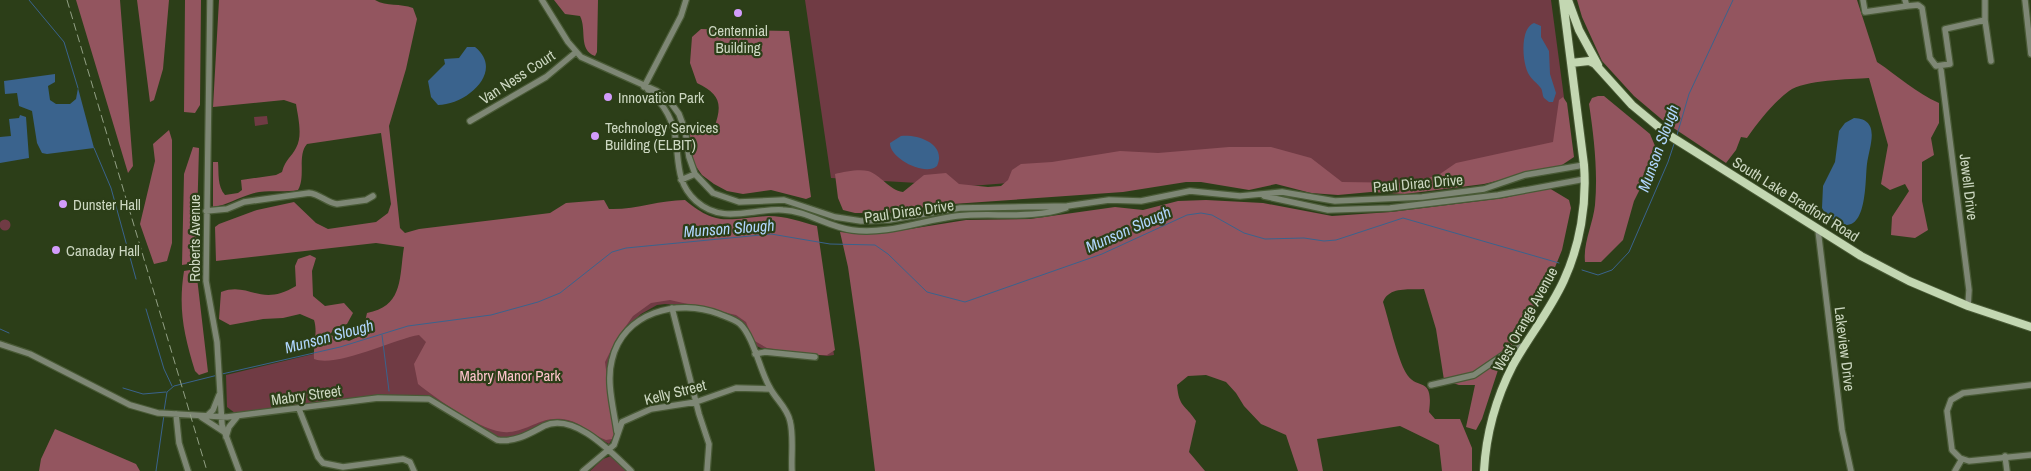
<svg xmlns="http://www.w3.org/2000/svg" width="2031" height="471" font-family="'Archivo Narrow',sans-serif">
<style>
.green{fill:#703b44}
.forest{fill:#93555f}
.water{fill:#3a638d}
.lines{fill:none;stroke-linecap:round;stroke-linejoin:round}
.stream{stroke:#3a638d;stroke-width:1}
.minor-casing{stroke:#495a36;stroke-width:8}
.major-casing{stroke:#495a36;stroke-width:10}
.minor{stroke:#7e8775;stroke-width:5.5}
.major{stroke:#c3d7b2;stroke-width:8}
.rail{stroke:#92a084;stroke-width:1;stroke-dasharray:8 4;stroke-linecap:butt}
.poi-dot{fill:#d39cfc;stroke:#2c3e18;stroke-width:2}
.labels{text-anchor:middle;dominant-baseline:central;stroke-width:4.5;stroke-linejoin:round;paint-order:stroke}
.poi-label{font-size:15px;fill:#ccd7c1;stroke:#2c3e18;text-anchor:start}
.street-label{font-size:15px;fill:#ccd7c1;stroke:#2c3e18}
.park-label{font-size:15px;fill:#ffc4cc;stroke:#2c3e18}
.water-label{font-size:16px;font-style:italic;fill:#b0d6fd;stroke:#2c3e18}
</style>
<rect width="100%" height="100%" fill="#2c3e18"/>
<path class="green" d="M805,0H1551L1571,150L1426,186H1339L1233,166L970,186L831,178Z
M267,116L268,124L255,126L254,117Z
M-0.5 225a5.5 5.5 0 1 1 11 0a5.5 5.5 0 1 1-11 0Z
M818,245L834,355L827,356L761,348L754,345L746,327L704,307L665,304L657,305L641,314L626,328L609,360V395L615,435L609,444L575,425L562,420L547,422L512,438L497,437L432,397L377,395L235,413L227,407L226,375L380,338Z
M611,456L627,471H590L603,459Z"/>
<path class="forest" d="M76,0H120L133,166L128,173Z
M137,0H169L163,69L154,100L150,102Z
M185,0H201L200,105L195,113L184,112Z
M219,0H375C387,7 400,3 413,8L417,19L406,69L389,126L400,228L405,233L419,229L550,213L566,203L604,200L609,209C635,210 660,200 685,200C718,228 730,218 768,216C786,216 801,222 817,226L835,350L827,355H808L767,348L753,340L746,322L736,315L670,300L651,303L633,316L616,340L605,362L614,433L612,439L606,440C593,436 581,423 568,420C543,414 531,430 509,432C486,435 437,399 418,384L414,364L426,342L419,335C394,339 336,368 314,359C313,345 318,333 314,320L300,314L283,318L263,319L230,325L219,319L221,292C249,281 260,308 296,286L295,266L298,259L310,255L316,258L312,271L313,296L325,306L344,303L353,313L347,324L334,328L330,335L349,341L362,335L367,313C404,306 399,277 404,247L376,243L216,261L215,227L219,224L257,210L294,202L316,223L328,229L376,222L388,213L391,204L381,133L307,144C297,155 306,177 298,190C283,193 266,189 251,194C237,198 228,205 213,207V162H218C219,173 217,186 225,195L238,193L242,190L241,180L276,175L282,172C286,158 291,158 296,148C303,136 298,117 296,104L284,100L213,107Z
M554,0H598L597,52L595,56C578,50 587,29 580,16L565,14Z
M1577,0H1857L1877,62C1898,76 1916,93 1939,103V123L1931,138L1934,155L1922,162V201L1928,230L1915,238L1891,235L1892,217L1909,191L1905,184L1890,190L1881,184L1888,145L1869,78C1850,79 1804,80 1789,91C1772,104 1759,121 1747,138L1741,137L1736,150L1726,163L1666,123L1634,96L1602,61L1582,17Z
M701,29L789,31L811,197L806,199L771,190L743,194L727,191L714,184L702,175L695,165L691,153L690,133L693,129L714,128C723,104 720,94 697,83L690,63L692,37Z
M1598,96H1604L1650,134L1655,146V159L1634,201L1623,240L1601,262H1585C1583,243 1593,224 1595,205C1598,172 1594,137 1589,104L1592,98Z
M1563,97L1567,103L1574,157L1562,165L1484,184L1405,194L1371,192L1338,195L1311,193L1276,184L1249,190L1201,182H1186L1123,192L938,205L889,213H855L843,210L838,198L835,174C844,172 858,169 868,171C881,175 889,190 903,192L924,175L946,173L959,184L988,187L1001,186L1008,180L1012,170L1021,164L1052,162L1120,151L1158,153L1229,147H1271L1311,158L1342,182L1414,183L1440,174L1456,163L1553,142L1559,100Z
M169,130L172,140V243L167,261L154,264L140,224L155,161L153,144Z
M193,147L199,148L196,256L194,263L182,265L184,174Z
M1549,188L1569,200L1571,208L1562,250L1545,292L1500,364L1482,419L1476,430L1466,427L1475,385H1459L1444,380L1436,329L1424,289C1410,290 1389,286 1383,302C1389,321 1397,357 1406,373C1417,392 1434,374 1429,412L1435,419H1460L1472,448V471H1442L1439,445L1400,426L1317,439L1323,471H1298L1286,435L1261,424L1244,406L1236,393L1226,382L1206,375L1188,376L1177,385C1179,408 1185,404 1196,421L1189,452L1205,471H875L860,350L848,267L840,232L864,234L885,233L966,220L1030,219L1115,207L1143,210L1178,201L1206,200L1263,203L1332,216L1391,212L1504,198Z
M196,269L208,372L199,375L195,371C184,335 178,309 184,271Z
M55,429L136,464L140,471H39L41,459Z"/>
<path class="water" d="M1534,23L1541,26V37L1549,51L1550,74L1556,93L1553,102H1549L1544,98C1542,95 1543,90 1540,87C1536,82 1531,79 1528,73C1522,61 1520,28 1534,23Z
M467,47H475C505,71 467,105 438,105L431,97L428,81L445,64L444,59L459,58Z
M55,74V82L48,86L50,100L56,104H70L76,99L78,88L94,148L47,154L42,153L37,143L32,111L19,106L17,93L5,94L4,81Z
M20,115L26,117L29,158L0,163V137L11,136L9,119L19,118Z
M1854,118C1882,119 1869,147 1867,164C1865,178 1868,236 1839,223C1832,219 1826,216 1822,208L1823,186L1835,162L1839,131L1845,123Z
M901,136C918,134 947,144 937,166C925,177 889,158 890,143Z"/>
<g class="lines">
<path class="stream" d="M29,0L64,42L78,88
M1677,135L1689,94L1733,0
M94,148L111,188L136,279
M1582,270L1598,275L1612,270L1629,252L1668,162L1675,141
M146,309L164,369L172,386
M0,329L9,333
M382,335L389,391
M222,374L340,347L408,326L491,315L538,302L560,293L612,252L626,248L771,234L830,244L875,245L888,254L927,292L965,302L1102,254L1187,215L1201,213L1212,215L1244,233L1265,239L1304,238L1324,241L1336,240L1403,218L1559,263
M123,388L143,394L166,392
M164,411L167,392L174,386L218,375
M156,471L164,415"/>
<defs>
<path id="minor" d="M210,0L206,281L217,342L222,425L239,471
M542,0L568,42L581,57L657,91L668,99L679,114L685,130L689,157L695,174L713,193L739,202L784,200L835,217L861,221L889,220L960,208L1067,206L1109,200L1141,201L1190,191L1240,196L1282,192L1335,201L1422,197L1484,189L1525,175L1584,165
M1863,0L1865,12L1907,6
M1905,0L1907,6L1918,5L1922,8L1930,58L1936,66L1950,64L1945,29L1985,20V0
M2025,0L2031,54
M1985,20L1991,61
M1941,70L1969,290L1968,306
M644,87L681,16L686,0
M648,90C663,103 674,121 676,142C679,164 677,184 696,201C723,225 752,208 783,210C807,211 828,227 852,230C887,235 923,220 957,216C994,212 1030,220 1066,208
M470,121L546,77L576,52
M681,180L695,174
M1264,196L1328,210L1390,208L1498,195L1585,179
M206,211L227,209L244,202L309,193C320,194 327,203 337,204L366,200L373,196
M1818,230L1842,430L1851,471
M672,308L699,414L709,444L707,471
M0,344L30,354L130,405L158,413L227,417L378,398L429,399L497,440C514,443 529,434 544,426C574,412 611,452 631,471
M755,354L765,352L815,357
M1431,385L1474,375L1512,349L1526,345
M2031,385L1963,393L1951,400L1947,411L1952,450L1960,458L1969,461L2031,455
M299,409L318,457L323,463L343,467L403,459L410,462L414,471
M176,414L179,443L188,471
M207,416L213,410L219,395
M201,417L224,432
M617,432C614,410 606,382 612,360C623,312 678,298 719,314C726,317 734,319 740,324C753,336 760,370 769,386C775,399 787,407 790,421C794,436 791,456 792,471
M226,437L229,427L237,417
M2005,456L2007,471
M583,471L614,445L622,422L651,409L696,402L736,388L770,389
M1955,471L1962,459"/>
<path id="major" d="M1568,0L1579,30L1598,65
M1571,63L1589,61L1595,64L1632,105L1667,134L1861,256L1909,281L1968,306L2031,327
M1484,471C1486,434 1496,398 1513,365C1529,336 1550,311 1564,280C1580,245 1587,204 1584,165L1563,0"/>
</defs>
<use href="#minor" class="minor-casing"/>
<use href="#major" class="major-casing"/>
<use href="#minor" class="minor"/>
<use href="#major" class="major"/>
<path class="rail" d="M67,0L207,471"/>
</g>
<g class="poi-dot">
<circle cx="738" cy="13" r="5"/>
<circle cx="608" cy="97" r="5"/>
<circle cx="595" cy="136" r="5"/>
<circle cx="63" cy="204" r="5"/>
<circle cx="56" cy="250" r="5"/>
</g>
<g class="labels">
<g class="poi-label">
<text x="738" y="30" text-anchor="middle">Centennial<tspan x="738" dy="17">Building</tspan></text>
<text x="618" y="97">Innovation Park</text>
<text x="605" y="127">Technology Services<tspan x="605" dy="17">Building (ELBIT)</tspan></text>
<text x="73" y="204">Dunster Hall</text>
<text x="66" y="250">Canaday Hall</text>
</g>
<g class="street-label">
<text transform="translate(517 77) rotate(-33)">Van Ness Court</text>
<text transform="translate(1418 183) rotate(-5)">Paul Dirac Drive</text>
<text transform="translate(1969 187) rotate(83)">Jewell Drive</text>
<text transform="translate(1796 199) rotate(32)">South Lake Bradford Road</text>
<text transform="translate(909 211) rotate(-8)">Paul Dirac Drive</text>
<text transform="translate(194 238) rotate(-90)">Roberts Avenue</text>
<text transform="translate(1525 319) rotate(-61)">West Orange Avenue</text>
<text transform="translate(1845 349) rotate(83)">Lakeview Drive</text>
<text transform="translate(675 392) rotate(-14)">Kelly Street</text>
<text transform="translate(306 395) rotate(-8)">Mabry Street</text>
</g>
<g class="park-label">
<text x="510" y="375">Mabry Manor Park</text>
</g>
<g class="water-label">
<text transform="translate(1658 148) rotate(-70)">Munson Slough</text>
<text transform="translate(729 228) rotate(-4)">Munson Slough</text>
<text transform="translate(1128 229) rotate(-24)">Munson Slough</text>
<text transform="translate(329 336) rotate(-15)">Munson Slough</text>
</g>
</g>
</svg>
